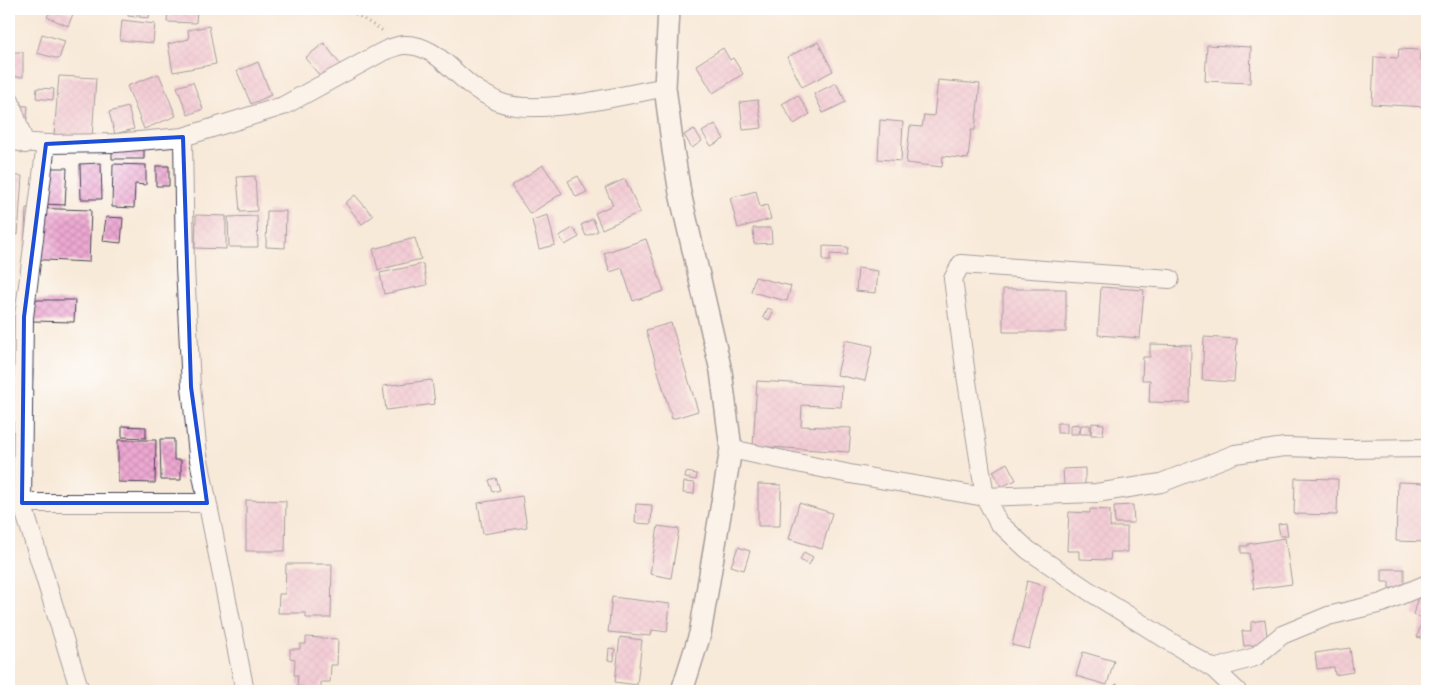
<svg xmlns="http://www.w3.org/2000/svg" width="1436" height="700" font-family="'Libre Caslon Text',serif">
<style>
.building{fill:url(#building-cross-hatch)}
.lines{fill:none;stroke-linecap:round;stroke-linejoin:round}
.minor-casing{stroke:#424053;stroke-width:20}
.tertiary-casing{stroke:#424053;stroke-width:24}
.path{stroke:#424053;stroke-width:3;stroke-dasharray:1 4;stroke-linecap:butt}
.minor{stroke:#fff;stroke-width:18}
.tertiary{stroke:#fff;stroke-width:21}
.marked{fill:none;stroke:#1d4ed8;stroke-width:4;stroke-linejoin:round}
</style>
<defs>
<pattern id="building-cross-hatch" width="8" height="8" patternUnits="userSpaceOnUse" patternTransform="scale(1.25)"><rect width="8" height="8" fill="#eda8d1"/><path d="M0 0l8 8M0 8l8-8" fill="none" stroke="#cb90b4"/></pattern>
</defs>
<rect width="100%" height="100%" fill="#fff"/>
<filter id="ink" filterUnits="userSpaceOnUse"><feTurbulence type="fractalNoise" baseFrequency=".02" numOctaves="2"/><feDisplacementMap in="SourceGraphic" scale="10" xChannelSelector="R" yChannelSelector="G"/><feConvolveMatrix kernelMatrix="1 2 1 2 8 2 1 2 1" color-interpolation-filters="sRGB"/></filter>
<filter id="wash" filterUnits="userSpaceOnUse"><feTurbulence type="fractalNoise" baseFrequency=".0096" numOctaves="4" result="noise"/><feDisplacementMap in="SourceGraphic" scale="20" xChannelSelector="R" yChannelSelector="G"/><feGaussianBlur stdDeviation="1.12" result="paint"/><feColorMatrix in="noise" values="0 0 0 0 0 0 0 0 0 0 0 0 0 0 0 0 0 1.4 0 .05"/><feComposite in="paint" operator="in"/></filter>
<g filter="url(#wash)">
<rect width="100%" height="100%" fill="#f8ead9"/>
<g id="blocks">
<path class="building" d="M51,9H61L73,14L68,26L47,17Z
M128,9H137V17L128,16Z
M140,9H150L149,18L139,17Z
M168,9H197L196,23L167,22Z
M122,20L155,24L153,43L120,40Z
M209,26L216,64L173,72L168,44L189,39L188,30Z
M42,34L65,41L59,59L37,53Z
M818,42L833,71L802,87L787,57Z
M324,43L343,68L325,82L305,58Z
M1207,45L1251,47L1250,83L1205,81Z
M723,48L730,60L733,58L743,74L713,93L696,65Z
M1399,49L1420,50V60H1427V107L1372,104L1374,57L1398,58Z
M9,52H23V77H9Z
M258,62L271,95L251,104L237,71Z
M159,74L176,116L144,129L127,86Z
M59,76L96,78L92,138L54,135Z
M938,80L980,84L975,130H971L968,159L943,156L942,167L906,163L910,126L922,127L924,115L934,116Z
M193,82L203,109L188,115L177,87Z
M836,83L846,102L823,113L814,94Z
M37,88L54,89L53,100L36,98Z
M798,95L810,114L794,124L782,104Z
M758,100L762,128L743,130L740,102Z
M13,105L28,106L27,119L13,118Z
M128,107L134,129L115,134L109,112Z
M880,120L903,122L901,161L878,159Z
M715,124L724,139L711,146L702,132Z
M694,129L702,141L692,148L684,135Z
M112,145H144V159H112Z
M101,163L102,199H81L80,164Z
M113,164L146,165V185L135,184L134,208L112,207Z
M543,165L562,193L530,214L511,186Z
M156,166H169V186H156Z
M44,168H67L65,205L43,204Z
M9,176H22L18,235L9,234Z
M255,176L257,211L240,212L237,177Z
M578,176L587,192L576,197L568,181Z
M625,179L640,212L602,229L595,213L613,205L605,188Z
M756,191L760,207L767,205L771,219L738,228L730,198Z
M355,195L373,216L362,224L345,203Z
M26,208L91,210L89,262L24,259Z
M267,211H286L285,248L266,247Z
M196,215L226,216V249L195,248Z
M548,215L555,245L539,249L532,220Z
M257,216L258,247H229L228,217Z
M106,217L123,218L121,243L103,241Z
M593,219L598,231L586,236L581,225Z
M573,228L579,237L565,245L559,236Z
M753,228H771L772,243L754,244Z
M415,238L421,259L378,270L373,249Z
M646,239L664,291L633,301L622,268L610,272L604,253Z
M823,246L848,247L847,255L830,254V261H823Z
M423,264L427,285L384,294L380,273Z
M858,268L878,271L876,293L856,291Z
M755,277L791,286L787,301L751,292Z
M1101,287L1144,290L1140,338L1098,335Z
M1003,289H1066V332H1003Z
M34,300H75L74,322L33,321Z
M768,308L774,311L769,320L763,317Z
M671,323L698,411L672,419L646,330Z
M1204,337L1237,339L1234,382L1202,380Z
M845,340L873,346L865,381L837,375Z
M1150,344L1191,345L1190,403L1149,402L1150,380H1142L1143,357H1150Z
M19,369H33L32,397L18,396L17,408L9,407V378H19Z
M432,380L435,404L386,410L383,386Z
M757,381L842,386L841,407L802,405L801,426L851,428L849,452L753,446Z
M1057,423H1067V433H1057Z
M1092,423L1104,424L1103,435H1091Z
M1079,424L1078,434H1070V425Z
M1081,425H1090V434H1080Z
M122,426L146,427V438L122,437Z
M160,439H174V460H181V480H161Z
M118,440H156L155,483L118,482Z
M9,455L17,495L9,496Z
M1007,463L1016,480L1001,487L993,471Z
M1085,468V485H1064L1063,469Z
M686,472L697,474L696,480L685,478Z
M496,478L500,490L493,492L489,480Z
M1295,478L1338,479L1337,515L1294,514Z
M684,482L695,483L694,494L683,493Z
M1398,482L1427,483V542L1396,541Z
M758,484L781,485L780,526H758Z
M522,496L527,527L483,534L478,503Z
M246,500L286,501L285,551H246Z
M799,503L832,513L822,549L789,539Z
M636,504L652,505L651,524L635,523Z
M1133,505L1134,523H1115L1114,506Z
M1090,509L1110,510V527H1127V552H1111L1110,560L1079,559V551H1067L1069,512L1090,513Z
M1286,523L1288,536H1280L1278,524Z
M658,526L679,529L671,578L650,574Z
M1285,538L1292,584L1254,589L1249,553H1241V546H1248V544Z
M738,547L750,551L744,570L731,566Z
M804,552L813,557L809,565L800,560Z
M286,564H332L331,618H306V613H278L279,594H285Z
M1382,569H1404V588H1389V582H1382Z
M1027,581L1045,586L1029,649L1012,645Z
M1418,596L1427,599V640L1417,637L1423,618L1413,615Z
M612,597L670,604L667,632L652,630L651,636L608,632Z
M1265,620L1268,644L1244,646L1242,631H1251V622Z
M306,637L338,639L337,665H331L330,682H321V688L297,686L298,675H294L295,659L290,658V649H300V644H306Z
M620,637L642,640L637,685L615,682Z
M609,648L615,649L614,661L608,660Z
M1350,648L1353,672L1335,675L1334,667L1317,669L1315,653Z
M1083,652L1114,661L1107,685L1076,676Z
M1116,684L1128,691H1112Z"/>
</g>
</g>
<g filter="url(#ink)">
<use href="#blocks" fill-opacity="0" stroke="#424053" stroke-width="1"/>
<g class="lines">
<defs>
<path id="minor" d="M9,98L25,144
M183,137L185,267L191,387L198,455L245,691
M9,141L46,144L116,143L183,137L283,106L382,52C389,49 395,46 403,45C433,43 451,71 473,87C480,92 491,98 499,102C537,117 625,95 665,87
M46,144L24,317L22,503L80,691
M1170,279L961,264L953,279L966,375L985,497L998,522L1028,550L1089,591L1214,669L1237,691
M731,449L850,474L985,497L1096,493L1161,483L1235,454L1285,447L1347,449L1427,448
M9,500L22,503H207
M1214,669L1255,657L1282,635L1328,616L1382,603L1427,584"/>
<path id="tertiary" d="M669,9L665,87L673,150L680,193L721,371L731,449L700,634L682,691"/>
</defs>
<use href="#minor" class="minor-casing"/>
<use href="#tertiary" class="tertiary-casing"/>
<path class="path" d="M347,9L383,31"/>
<use href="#minor" class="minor"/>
<use href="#tertiary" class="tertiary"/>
</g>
</g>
<path d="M0 0H1436V700H0ZM183,137L191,387L207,503H22L24,317L46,144Z" fill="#f8ead9" fill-opacity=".55" fill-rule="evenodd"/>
<path class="marked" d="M183,137L191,387L207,503H22L24,317L46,144Z"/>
<rect width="1436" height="700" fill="none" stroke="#fff" stroke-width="30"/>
</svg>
